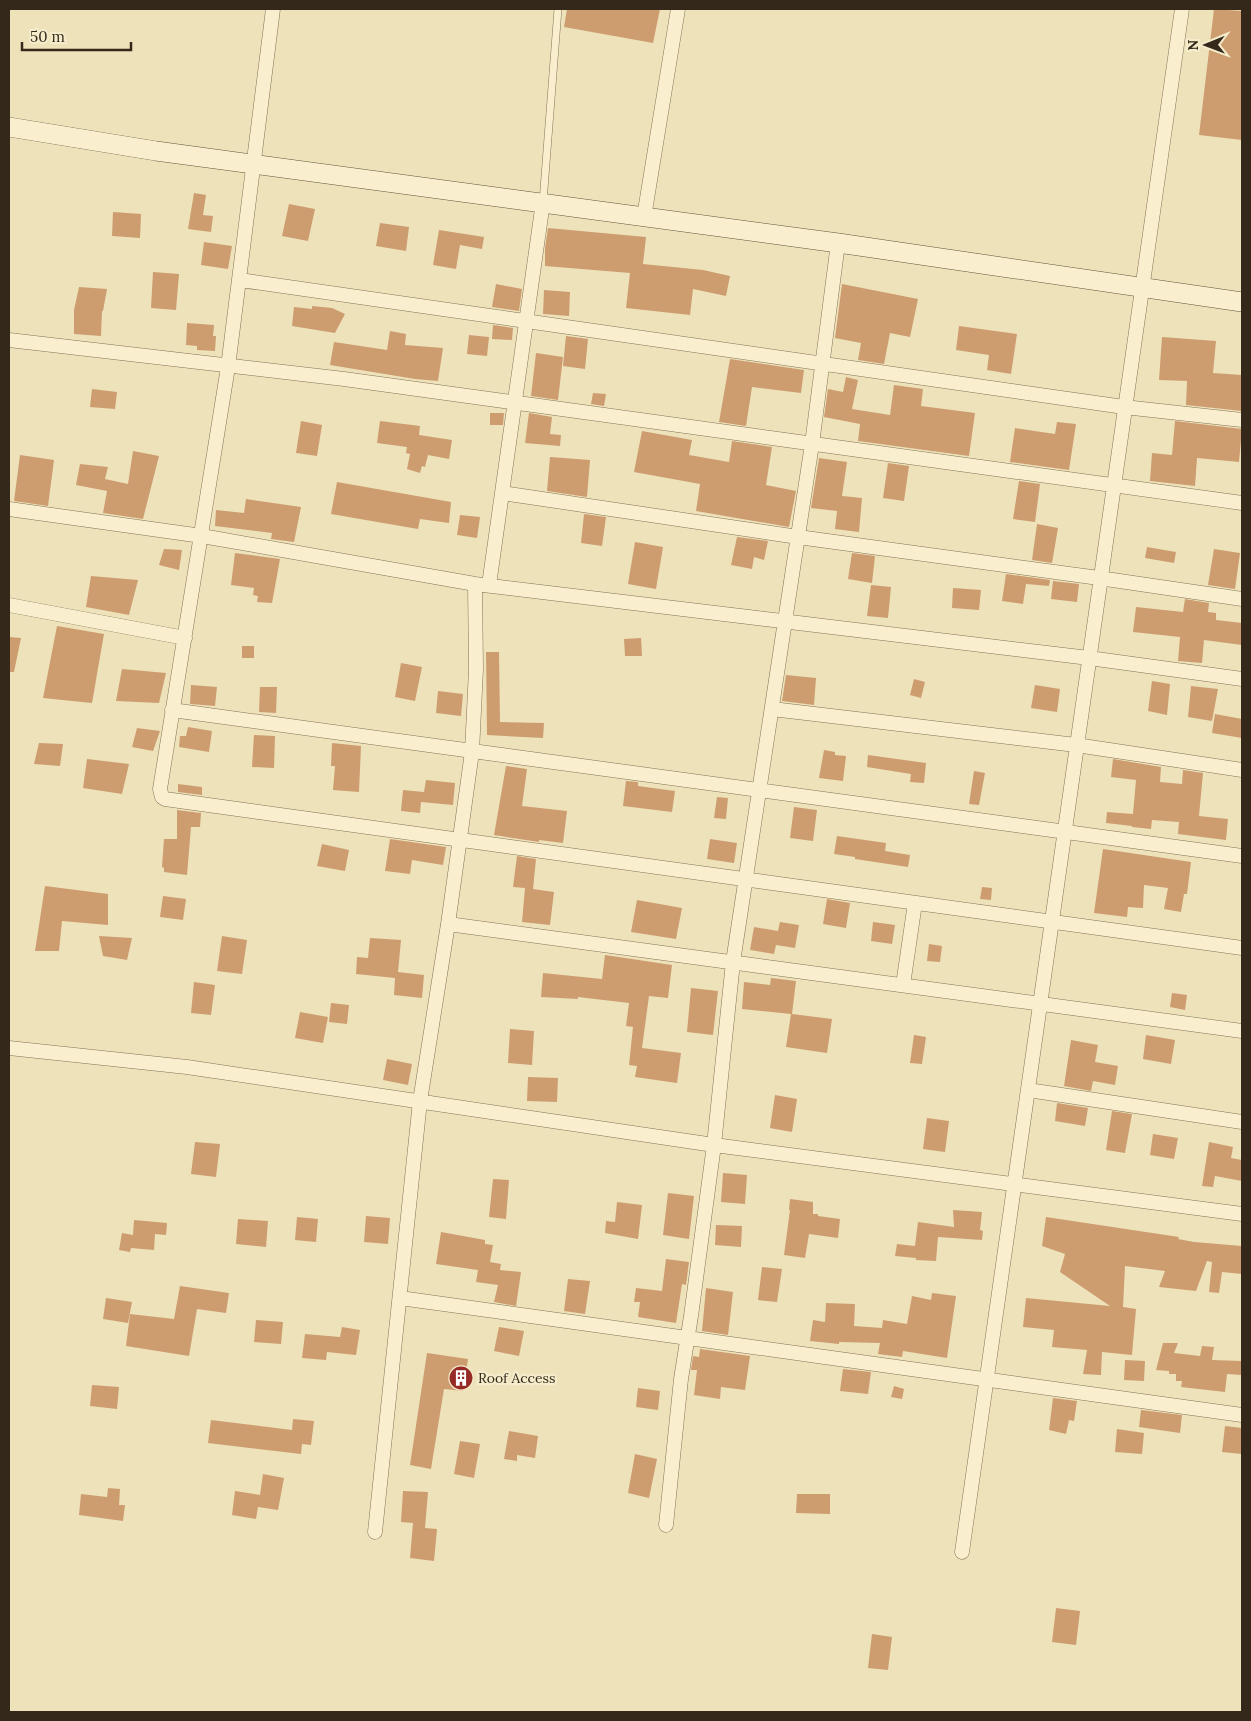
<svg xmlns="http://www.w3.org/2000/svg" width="1251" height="1721" font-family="Lora,serif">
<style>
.building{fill:#cd9d70}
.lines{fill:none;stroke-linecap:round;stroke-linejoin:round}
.lane-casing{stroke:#857255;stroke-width:8}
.street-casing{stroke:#857255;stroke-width:15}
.secondary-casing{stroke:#665338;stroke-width:20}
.lane{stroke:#f9efce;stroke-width:7}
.street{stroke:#f9efce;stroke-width:14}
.secondary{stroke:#f9efce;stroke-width:19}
.labels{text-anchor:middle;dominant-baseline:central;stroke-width:4.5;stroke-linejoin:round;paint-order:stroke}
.poi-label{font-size:14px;fill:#34281a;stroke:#f5eccb;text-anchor:start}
</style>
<rect width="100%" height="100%" fill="#eee2bb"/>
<path class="building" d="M567,9H660L653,43L564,27Z
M1214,9L1242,11V140L1199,135Z
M194,193L206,195L203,215L213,216L211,232L188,229Z
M289,204L315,209L308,241L282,236Z
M113,212L141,214L140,238L112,236Z
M380,223L409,227L406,251L376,246Z
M548,228L646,237L643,264L703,270L730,276L726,296L693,289L690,315L626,308L630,273L545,266V248Z
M439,230L484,237L482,249L460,245L456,269L433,265Z
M204,242L232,246L228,269L201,265Z
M153,272L179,274L176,310L151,308Z
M496,284L522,289L519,311L492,307Z
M842,284L918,299L910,337L890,333L884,364L858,360L861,343L835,338Z
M79,287L107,289L103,311H102L101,336L74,334V310Z
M544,290L570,292L569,316L543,314Z
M312,306L332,308L345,314L335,333L292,326L294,307L312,309Z
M187,323L214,325L213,336H216L215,351L197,350V346L186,345Z
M493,325L513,328L512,340L492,339Z
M959,326L1017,334L1011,374L987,370L989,355L956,350Z
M390,331L406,334L405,345L443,348L438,381L415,379L330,365L334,342L387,350Z
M469,335L489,337L487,356L467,354Z
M566,336L588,339L585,369L563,366Z
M1162,337L1216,341L1213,373L1242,375V411L1186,405L1187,381L1159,380Z
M536,353L563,357L558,400L531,396Z
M730,359L804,370L801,393L752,387L746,426L719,422Z
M846,377L858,380L852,409L890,415L894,385L923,389L921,406L975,413L969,456L858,441L860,424L824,417L828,389L843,392Z
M92,389L117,392L115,409L90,407Z
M593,393L606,394L604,406L591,404Z
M490,413H504L503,425H490Z
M529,413L552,417L550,434L561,435L560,446L525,443Z
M301,421L322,425L317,456L296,453Z
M380,421L420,426L419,435L452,440L449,459L428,455L425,467L422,466L420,473L407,469L410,454L406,453L407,447L377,443Z
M1175,421L1242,429L1239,462L1197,458L1195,486L1150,481L1152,453L1172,455Z
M1057,422L1076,424L1069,470L1010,462L1015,428L1055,434Z
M642,431L692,440L689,455L729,462L732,441L772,447L766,485L796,491L789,527L696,511L700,484L634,472Z
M133,451L159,456L143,519L103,513L107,491L76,485L80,464L108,467L105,479L128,484Z
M20,455L54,460L48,506L14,501Z
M550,457L590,460L587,497L547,491Z
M819,458L847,462L842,496L862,498L859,532L835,529L837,511L811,508Z
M888,463L909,466L904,501L883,498Z
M1019,481L1040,484L1035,522L1013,519Z
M337,482L451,502L449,523L420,519L418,529L331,514Z
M246,499L301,507L294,542L271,539L272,533L215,526L216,510L244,513Z
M584,514L606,517L602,546L581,543Z
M460,515L480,517L477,538L457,535Z
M1037,524L1058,528L1052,563L1032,560Z
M737,537L768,541L764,560L754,557L752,569L731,565Z
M635,542L663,547L656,589L628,584Z
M1147,547L1176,552L1174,563L1145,558Z
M164,549L182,550L179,570L159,565Z
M1214,549L1240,553L1235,589L1208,585Z
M235,553L280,559L272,603L257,602L258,596L253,595L254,588L231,585Z
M852,553L875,556L872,583L848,579Z
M1006,574L1050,580L1049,586L1026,584L1023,604L1002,601Z
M91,576L138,580L129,615L86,607Z
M1053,581L1079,584L1077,602L1051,599Z
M871,585L891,587L888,618L867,616Z
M953,588L981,590L979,610L952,608Z
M1185,599L1209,603L1208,612L1216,613V620L1242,623V645L1204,640L1202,663L1178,661L1180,637L1133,632L1136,607L1183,612Z
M57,626L104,634L92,703L43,698Z
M9,637L21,638L14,672H9Z
M641,638L642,656H625L624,639Z
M242,646H254V658H242Z
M486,652H499L500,722L544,723L543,738L487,735Z
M401,663L422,667L415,701L395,697Z
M122,669L166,673L159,703L116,701Z
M786,675L816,678L814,705L782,701Z
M914,679L925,682L921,698L910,695Z
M1152,681L1170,684L1167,715L1148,711Z
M191,685L217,687L215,706L190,704Z
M1035,685L1060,689L1057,712L1031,708Z
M1191,686L1218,689L1212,721L1188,717Z
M260,687H277L276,713L259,712Z
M438,691L463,694L461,716L436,713Z
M1215,714L1242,719V738L1212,733Z
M188,727L212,731L209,752L179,747L180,736H186Z
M137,728L160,731L153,751L132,747Z
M254,735L275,736L274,768L252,767Z
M39,743L63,744L60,766L34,764Z
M332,743L361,746L359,792L333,790L335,766H331Z
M824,750L835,752V755L846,756L843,781L819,778Z
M868,755L926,763L924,783L910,782L911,774L867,767Z
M87,759L129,764L122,794L83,788Z
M1113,759L1161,767L1160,782L1182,784L1183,770L1203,773L1199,816L1228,819L1226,840L1178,834L1179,822L1152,820L1151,829L1132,827V826L1106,823L1107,812L1133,814L1136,780L1111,777Z
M506,766L527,769L522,806L567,811L563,843L539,840V842L494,835Z
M974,771L985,773L979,805L969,804Z
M426,780L455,783L453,805L421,802L420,813L401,811L403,790L424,792Z
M626,781L638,782V786L675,791L672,812L623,806Z
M178,784L202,787V795L178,792Z
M717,797L728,798L726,819L714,818Z
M794,807L817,810L813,841L790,838Z
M177,810L201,813L200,827H191L187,875L164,872V868L162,867L164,839H177Z
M837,836L886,843L885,851L910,855L908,867L855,859V857L834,854Z
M390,839L446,847L443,865L412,860L410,874L385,871Z
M710,839L737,843L734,863L707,859Z
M322,844L349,850L345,871L317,866Z
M1103,849L1191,862L1187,894H1184L1181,912L1164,909L1168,888L1144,885L1143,908L1128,907L1127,917L1094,913Z
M517,856L536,859L533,889L554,892L550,925L522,922L525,888L513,887Z
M45,886L108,894V925L62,921L59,951H35Z
M982,887L992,888L991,900L980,899Z
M163,896L186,899L183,920L160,917Z
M827,899L850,903L846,928L823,924Z
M637,900L682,908L676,939L631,932Z
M780,922L799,925L795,948L776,945L774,954L750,950L754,927L778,931Z
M873,922L895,925L892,944L871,941Z
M99,936L132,938L127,960L103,956Z
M222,936L247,940L242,974L217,971Z
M370,938L401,940L398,972L424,975L422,998L394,995L395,978L356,974L357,957L368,958Z
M929,944L942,946L940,962L927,961Z
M605,955L672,965L668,998L649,996L642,1048L681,1053L677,1083L635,1077L637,1066L629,1065L633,1027L626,1026L629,1003L578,997V999L541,997L543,973L602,979Z
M771,978L796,981L792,1014L832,1019L827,1053L786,1047L791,1014L742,1009L744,982L770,985Z
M194,982L215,985L211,1015L191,1013Z
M691,988L718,991L713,1035L687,1032Z
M1172,993L1187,995L1185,1010L1170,1007Z
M331,1003L349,1005L347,1024L329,1022Z
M300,1012L328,1017L323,1043L295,1038Z
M510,1029L534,1031L532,1065L508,1063Z
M914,1035L926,1037L922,1064L910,1063Z
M1146,1035L1175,1040L1171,1064L1143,1059Z
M1071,1040L1098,1045L1095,1062L1118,1066L1115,1085L1093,1081L1091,1091L1064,1086Z
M387,1059L412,1064L408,1085L383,1080Z
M528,1077L558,1078L557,1102L527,1101Z
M775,1095L797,1099L792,1132L770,1128Z
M1057,1103L1088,1108L1085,1126L1055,1121Z
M1112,1111L1132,1114L1125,1153L1106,1150Z
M927,1118L949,1121L945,1152L923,1149Z
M1153,1134L1178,1138L1174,1159L1150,1155Z
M195,1142L220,1144L216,1177L191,1174Z
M1209,1142L1233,1147L1231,1158L1242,1160V1181L1215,1176L1213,1187L1202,1186Z
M723,1173L747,1175L745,1204L721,1202Z
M493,1179L509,1180L506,1219L489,1217Z
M668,1193L694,1196L689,1239L663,1235Z
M790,1199L813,1202V1214H818V1216L840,1219L838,1238L809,1234L805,1258L784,1255L790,1210H789Z
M617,1202L642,1205L638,1239L605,1233L606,1221L615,1222Z
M953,1210L982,1212L980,1230L983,1231L982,1240L938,1237L936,1261L916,1260V1258L895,1256L897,1244L915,1246L918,1222L954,1227Z
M366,1216L390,1218L388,1244L364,1242Z
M297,1217L318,1219L316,1242L295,1240Z
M1046,1217L1179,1237L1178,1239L1194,1242L1242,1246V1274L1222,1272L1219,1293L1209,1292L1212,1262L1207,1261L1196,1291L1159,1287L1165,1271L1125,1266L1123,1307L1136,1309L1132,1355L1102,1352L1101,1375L1083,1374L1087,1350L1052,1347L1054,1330L1023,1327L1026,1298L1110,1306L1060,1272L1065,1254L1042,1246Z
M238,1219L268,1221L266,1247L236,1244Z
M134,1220L167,1223L166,1235L155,1234L154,1250L131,1248L130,1252L119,1250L122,1233L133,1235Z
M716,1225L742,1226L741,1247L715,1245Z
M441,1232L485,1240V1244L493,1245L490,1262L501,1264L500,1270L521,1272L516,1306L494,1302L498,1285L476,1282L478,1270L436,1264Z
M666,1259L689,1262L686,1285L682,1284L676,1323L638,1317L640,1302H634L636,1288L662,1291Z
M762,1267L782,1269L777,1302L758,1300Z
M568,1279L590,1281L585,1314L564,1311Z
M180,1286L229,1293L226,1313L197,1309L189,1356L126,1346L130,1314L174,1319Z
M706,1288L733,1292L728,1335L702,1331Z
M932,1293L956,1296L947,1358L903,1351L902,1357L878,1354L880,1343L839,1342V1344L810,1341L813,1320L825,1322L826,1303L855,1304L854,1326L882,1328L883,1320L907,1324L912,1296L931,1300Z
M106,1298L132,1302L128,1323L103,1319Z
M256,1320L283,1322L281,1344L254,1342Z
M342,1327L360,1330L356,1355L327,1352L326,1360L302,1358L305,1334L340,1337Z
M499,1327L524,1331L519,1356L494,1351Z
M1163,1343H1178L1174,1353L1200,1356L1202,1346L1214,1347L1212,1360L1242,1361V1375L1227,1374L1225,1392L1181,1387L1182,1381H1176V1374H1169V1371L1156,1370Z
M700,1349L750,1356L745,1390L721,1387L720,1399L694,1395L697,1370H691L693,1356L699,1357Z
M427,1353L468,1359L463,1391L444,1389L431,1469L410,1465Z
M1125,1360L1145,1361L1144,1381L1124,1380Z
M843,1369L871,1372L868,1394L840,1391Z
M92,1385L119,1387L117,1409L90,1406Z
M894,1386L904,1389L902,1399L891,1397Z
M638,1388L660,1391L658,1410L636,1407Z
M1053,1398L1077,1401L1074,1421L1069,1420L1066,1434L1049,1430Z
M1141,1410L1182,1415L1180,1433L1139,1427Z
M293,1419L314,1421L311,1445L302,1444L301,1454L208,1443L211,1420L292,1430Z
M1225,1426L1242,1428V1454L1222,1452Z
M1117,1429L1144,1433L1142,1454L1115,1452Z
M509,1431L538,1436L535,1458L517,1455V1461L504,1459Z
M460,1441L480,1444L474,1478L454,1474Z
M635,1454L657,1459L649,1498L628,1493Z
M263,1474L284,1478L278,1510L258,1507L256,1519L232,1515L235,1491L260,1495Z
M108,1488L120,1489L119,1505H125L123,1521L79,1515L81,1494L107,1497Z
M403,1491L428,1492L425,1528L437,1529L434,1561L410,1558L413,1523L401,1522Z
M797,1494H830V1514L796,1513Z
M1056,1608L1080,1611L1076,1645L1052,1642Z
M872,1634L892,1637L888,1670L868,1668Z"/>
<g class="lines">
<defs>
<path id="lane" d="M543,202L558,9"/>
<path id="street" d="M273,9L228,367L160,789L162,797L165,799L1242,948
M644,217L678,9
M240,280L1124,407L1242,420
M9,340L344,379L1242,503
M502,493L798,537L1099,578L1242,599
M9,509L202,536L475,584L1089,658L1242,679
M489,585L543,202
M9,605L185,638
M772,709L1076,745L1242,770
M172,710L1242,856
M448,924L1242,1031
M903,985L915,903
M9,1048L187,1067L714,1145L1242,1214
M1028,1090L1242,1122
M400,1298C680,1338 962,1375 1242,1415
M666,1525L681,1379L691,1316L714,1145L733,962L812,444L838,243
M375,1532L420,1101L448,924L472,752L476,669L475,584
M962,1552C1036,1038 1105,523 1182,9"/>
<path id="secondary" d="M9,127L156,151L838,243L1242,302"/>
</defs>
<use href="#lane" class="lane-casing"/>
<use href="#street" class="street-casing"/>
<use href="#secondary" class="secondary-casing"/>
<use href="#lane" class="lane"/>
<use href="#street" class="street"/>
<use href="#secondary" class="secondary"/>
</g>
<defs>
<symbol id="building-disc" viewBox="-11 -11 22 22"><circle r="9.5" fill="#952b24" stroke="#f5eccb"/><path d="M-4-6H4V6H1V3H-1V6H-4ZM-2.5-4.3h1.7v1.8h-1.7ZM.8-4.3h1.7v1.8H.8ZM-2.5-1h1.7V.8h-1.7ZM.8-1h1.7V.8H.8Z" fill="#fff"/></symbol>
</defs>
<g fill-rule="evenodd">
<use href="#building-disc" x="447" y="1364" width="28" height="28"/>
</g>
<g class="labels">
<g class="poi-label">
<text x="478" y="1378">Roof Access</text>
</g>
</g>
<rect width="1251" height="1721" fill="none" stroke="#34281a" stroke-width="20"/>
<g transform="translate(1206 45) rotate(269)" stroke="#f5eccb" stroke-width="4" paint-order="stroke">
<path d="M0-4L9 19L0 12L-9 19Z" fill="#34281a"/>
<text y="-8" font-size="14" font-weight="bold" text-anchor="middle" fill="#34281a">N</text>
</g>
<path d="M22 42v8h109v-8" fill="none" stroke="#34281a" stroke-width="2.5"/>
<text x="30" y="42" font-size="15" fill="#34281a" stroke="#f5eccb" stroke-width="4" paint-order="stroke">50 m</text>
</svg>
